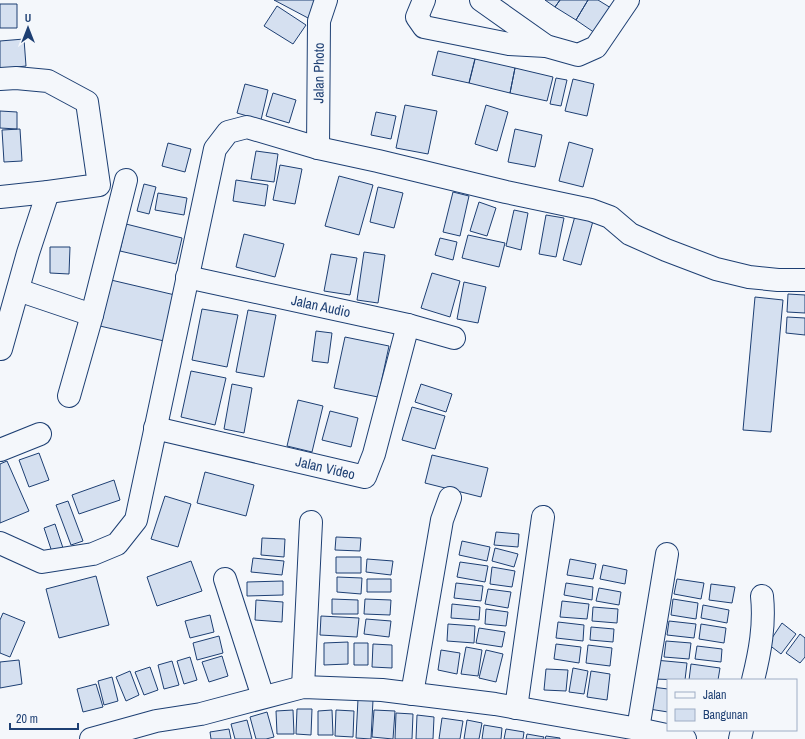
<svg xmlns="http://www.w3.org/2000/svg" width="805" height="739" font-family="'Archivo Narrow',sans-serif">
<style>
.building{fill:#d5e0f0;stroke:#1d3f73}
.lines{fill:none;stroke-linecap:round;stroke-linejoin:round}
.minor-casing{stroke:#1d3f73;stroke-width:24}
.minor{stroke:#f4f7fb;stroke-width:22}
.labels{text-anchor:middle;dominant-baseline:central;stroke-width:3;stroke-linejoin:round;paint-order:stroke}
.street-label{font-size:14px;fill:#1d3f73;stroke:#f4f7fb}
</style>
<rect width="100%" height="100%" fill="#f4f7fb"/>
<path class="building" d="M274,0H318L308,18Z
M545,0H560L555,7Z
M560,0H588L576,20L555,7Z
M588,0H598L611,8L595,33L576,20Z
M0,4H17V28H0Z
M277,6L306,25L293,44L264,26Z
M24,39L26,66L0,69V41Z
M438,51L475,59L469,83L432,75Z
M475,59L515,68L510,93L469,83Z
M515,68L553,77L547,101L510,93Z
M556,78L567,80L561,106L550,104Z
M573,79L594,84L587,116L565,111Z
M245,84L268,90L261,120L237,113Z
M273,93L296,100L289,123L266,116Z
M405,105L437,111L428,154L396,148Z
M486,105L508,112L497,151L475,144Z
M0,111L17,112V129L0,128Z
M376,112L396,116L391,139L371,135Z
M20,129L22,161L4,162L2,130Z
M515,129L542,135L535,167L508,162Z
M569,142L593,149L583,187L559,181Z
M168,143L191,149L185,172L162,166Z
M256,151L278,154L274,182L251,179Z
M280,165L302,169L295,204L273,200Z
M339,176L373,185L359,235L325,226Z
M236,180L268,185L265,206L233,201Z
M144,184L156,187L149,214L137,211Z
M378,187L403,193L394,228L370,222Z
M453,192L469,196L460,236L443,232Z
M158,193L187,198L184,215L155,210Z
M479,202L496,208L487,236L470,231Z
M514,210L528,213L521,250L506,246Z
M546,215L564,218L556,257L539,254Z
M575,216L593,221L581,265L563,260Z
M126,224L182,238L176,264L120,251Z
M244,234L284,244L275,277L236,267Z
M468,235L505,243L499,267L462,258Z
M440,238L457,242L453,260L435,255Z
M50,247H70L69,274L50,273Z
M364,252L385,255L378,303L357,300Z
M331,254L357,258L350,295L324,291Z
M432,273L460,281L450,317L421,308Z
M111,280L175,295L164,341L100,326Z
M464,282L486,287L478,323L457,319Z
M788,294L805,295V313L787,312Z
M755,297L783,300L771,432L743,430Z
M202,309L238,315L227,367L192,360Z
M248,310L276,315L264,377L236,372Z
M787,317L805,318V335L786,333Z
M316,331L332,333L328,363L312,361Z
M345,337L389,346L378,397L334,388Z
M191,371L226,378L215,425L181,417Z
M232,384L252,388L244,433L224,429Z
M421,384L452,394L446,412L415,402Z
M298,400L323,406L312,452L287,446Z
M412,407L445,416L435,449L402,440Z
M330,411L358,418L351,447L322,440Z
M39,453L49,480L29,487L19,460Z
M432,455L488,468L481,497L425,483Z
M7,461L29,511L0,523V464Z
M205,472L254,485L246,516L197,503Z
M114,480L120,500L79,514L72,495Z
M165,496L191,504L178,547L151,539Z
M68,501L83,541L71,545L56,505Z
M55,524L64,551L53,555L44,528Z
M496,532L519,534L518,547L494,545Z
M336,537L361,538L360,551L335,550Z
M262,538L285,539L284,557L261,555Z
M462,541L490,547L487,561L459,555Z
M495,548L518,554L514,567L492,561Z
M336,557H361V573H336Z
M253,558L284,561L282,575L251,572Z
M367,559L393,561L391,575L366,572Z
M570,559L596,564L593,579L567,575Z
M191,561L202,591L157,606L147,577Z
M460,562L488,566L485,582L457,577Z
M603,565L627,570L625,584L600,579Z
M492,567L515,571L512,587L490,584Z
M96,576L109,625L59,638L46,589Z
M337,577L362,578L361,594L337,592Z
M367,579H391V592H367Z
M677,579L704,583L701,599L674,594Z
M283,581V595L247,596V582Z
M456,583L483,586L481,601L454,598Z
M566,583L593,587L592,600L564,595Z
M711,584L735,587L732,603L709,600Z
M599,588L621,592L619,605L596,601Z
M488,589L511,592L508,608L485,604Z
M332,599L358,600V614H332Z
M365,599L391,600L390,615L364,614Z
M673,599L698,603L696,619L671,615Z
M256,600L283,602L282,622L255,620Z
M562,601L589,604L587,619L560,617Z
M452,604L480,607L479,620L451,618Z
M703,605L729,610L727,623L701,618Z
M593,607L618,609L617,623L592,621Z
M486,609L508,612L506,626L485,624Z
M3,613L25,622L10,657L0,653V620Z
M210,615L214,632L190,638L185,621Z
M321,616L359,618L357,637L320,635Z
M366,619L391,621L389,637L364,634Z
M669,621L696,624L694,638L667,635Z
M558,622L584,625L583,641L556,638Z
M782,623L796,634L781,654L768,644Z
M448,624L475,626L474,643L447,641Z
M701,624L726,628L724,643L699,639Z
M591,627L614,629L613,642L590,640Z
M479,628L505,632L502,647L476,643Z
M800,634L805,638V657L800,663L786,653Z
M219,636L223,653L197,660L193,643Z
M666,641L691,643L689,659L664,657Z
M348,642V664L324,665V643Z
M354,643H368V665H354Z
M373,644L392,645V668L372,667Z
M556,644L581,647L579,663L554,659Z
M588,645L612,648L610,666L586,663Z
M697,646L722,649L721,662L695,659Z
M466,647L482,650L478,676L461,674Z
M441,650L460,653L457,674L438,670Z
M486,650L503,654L496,682L479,678Z
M222,656L228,676L209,682L202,662Z
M190,657L197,680L184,684L177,661Z
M19,660L22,684L0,688V662Z
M655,660L687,663L685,680L654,679Z
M172,661L179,685L164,689L158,665Z
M691,664L720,668L718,680H689Z
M150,667L158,690L144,695L135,672Z
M573,668L588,671L584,694L569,692Z
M546,669L568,670L566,691L544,690Z
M130,671L139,695L126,701L116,677Z
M591,671L610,674L607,700L587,697Z
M112,677L118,701L104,705L98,681Z
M96,684L103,707L83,712L77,689Z
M652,687L668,689V712L649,709Z
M358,699L373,700L371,739L356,738Z
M297,709H312L311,735L296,734Z
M293,710L294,734H277L276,711Z
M332,710L333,735H318V711Z
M336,710L354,711L353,737L335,736Z
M374,710L395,711L393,739L372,737Z
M267,712L274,737L266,739H256L250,717Z
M396,713L413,714L412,739H395Z
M417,715L434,717L433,739H416Z
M442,718L463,721L460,739H439Z
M247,720L252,739H235L231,724Z
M467,720L482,723L479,739H464Z
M484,725L502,728L501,739H482Z
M229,729L231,739H211L210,732Z
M506,729L524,732L523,739H504Z
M527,734L544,737L543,739H526Z
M546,736L560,738V739H545Z"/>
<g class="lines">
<defs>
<g id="minor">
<path d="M424,0L417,17L424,27L509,44L546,46"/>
<path d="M481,0L546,46L578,55L596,47L628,0"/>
<path d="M0,79L16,78L48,81L87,102L99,185L48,192L0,197"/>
<path id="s1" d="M318,148L319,21L326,0"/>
<path id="s2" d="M187,277L408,325L454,338"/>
<path d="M18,290L92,315"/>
<path d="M1,349L28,253L48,192"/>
<path d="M69,396L92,315L126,180"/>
<path id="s3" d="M155,428L365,477L374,454L408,325"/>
<path d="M0,450L40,434"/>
<path d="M0,543L42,562L93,554L117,544L136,520L215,149L228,132L247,127L318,148L378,161L506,192L591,210L610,217L630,234L666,250L716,269L749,277L778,280H805"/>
<path d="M225,579L263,697"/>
<path d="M753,680C760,652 765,625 762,596"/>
<path d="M303,687L311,522"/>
<path d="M412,694L442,520L450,498"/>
<path d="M516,708L543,517"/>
<path d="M638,729L667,554"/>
<path d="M91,739L156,721L201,714L303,687L382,690L495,704L638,729L685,739"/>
<path d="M740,739L742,730"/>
</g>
</defs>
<use href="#minor" class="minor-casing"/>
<use href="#minor" class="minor"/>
</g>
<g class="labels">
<g class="street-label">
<text stroke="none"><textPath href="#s1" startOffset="75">Jalan Photo</textPath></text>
<text stroke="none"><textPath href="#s2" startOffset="137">Jalan Audio</textPath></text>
<text stroke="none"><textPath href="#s3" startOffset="175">Jalan Video</textPath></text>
</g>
</g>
<rect x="667" y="679" width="130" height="52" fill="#f4f7fb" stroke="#9eadc5"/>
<rect x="675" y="692" width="20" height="6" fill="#f4f7fb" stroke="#9eadc5"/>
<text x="703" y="699" font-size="12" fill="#1d3f73">Jalan</text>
<rect x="675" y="709" width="20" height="12" fill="#d5e0f0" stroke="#9eadc5"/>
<text x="703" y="719" font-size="12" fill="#1d3f73">Bangunan</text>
<g transform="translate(28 28)" stroke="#f4f7fb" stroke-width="3" paint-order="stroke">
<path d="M0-3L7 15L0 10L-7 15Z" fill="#1d3f73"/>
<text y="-6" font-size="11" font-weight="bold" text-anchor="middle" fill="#1d3f73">U</text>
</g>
<path d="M10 723v6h68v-6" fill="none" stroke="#1d3f73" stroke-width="2"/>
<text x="16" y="723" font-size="12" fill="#1d3f73" stroke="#f4f7fb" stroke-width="3" paint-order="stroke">20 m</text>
</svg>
